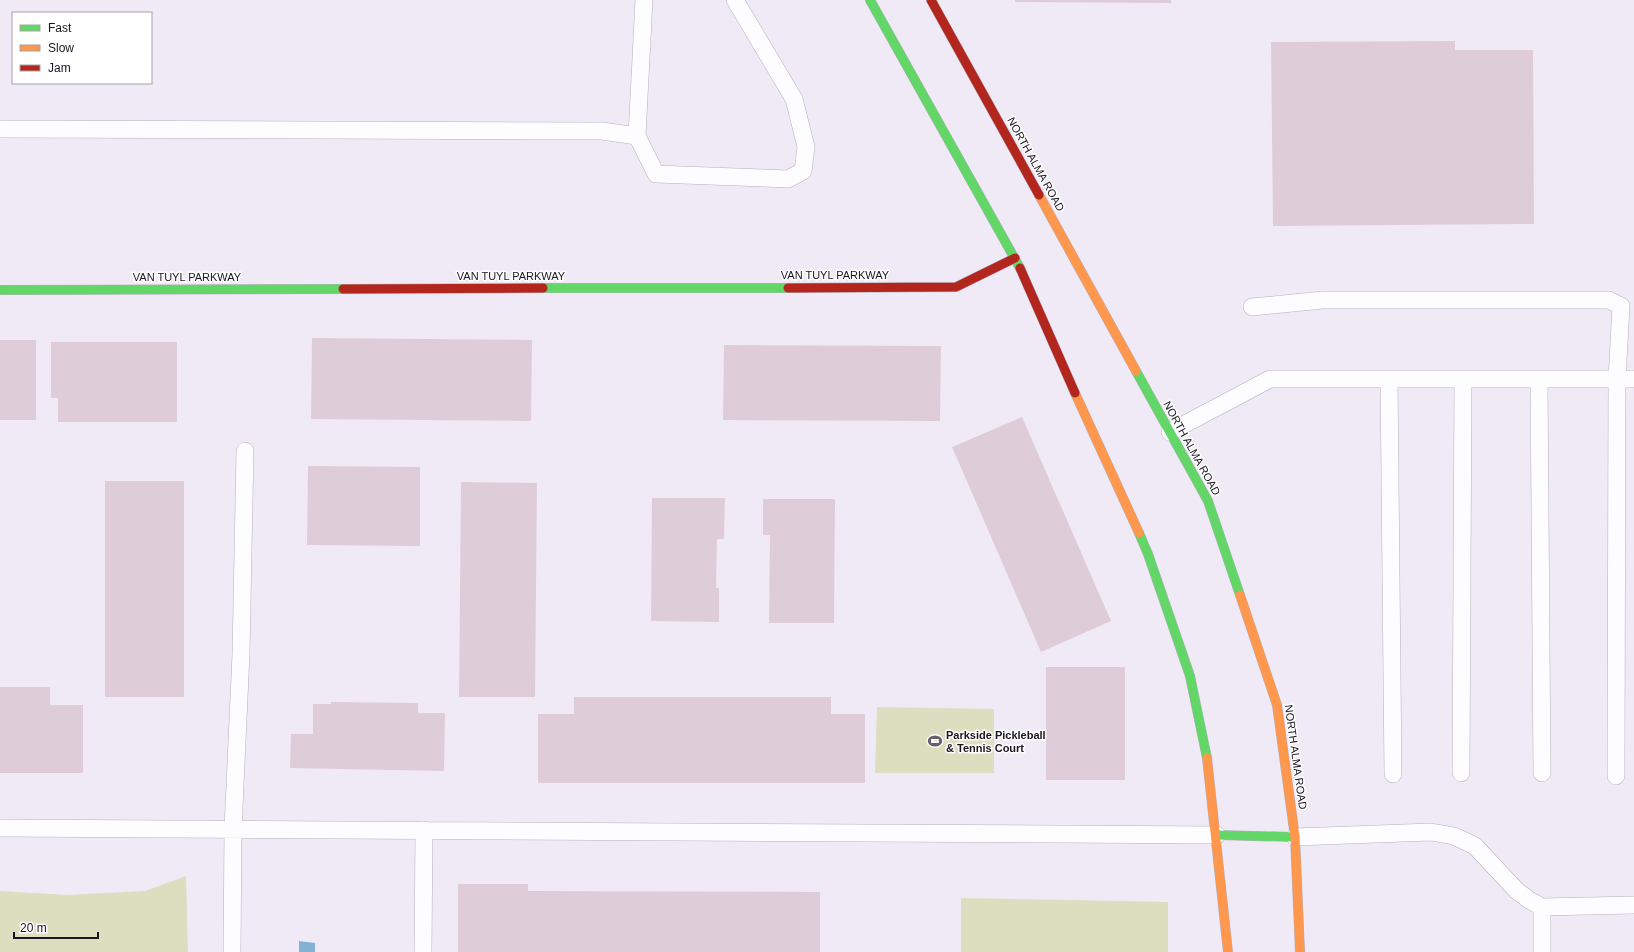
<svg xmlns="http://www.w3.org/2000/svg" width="1634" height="952" font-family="Arial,sans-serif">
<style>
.green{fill:#dbdfbf}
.water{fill:#84b1d3}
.building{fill:#decdd8}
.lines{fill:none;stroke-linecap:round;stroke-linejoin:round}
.lane-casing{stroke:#b6b1bd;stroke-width:18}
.fast-casing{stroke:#b6b1bd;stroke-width:10}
.slow-casing{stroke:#b6b1bd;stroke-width:10}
.jam-casing{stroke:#b6b1bd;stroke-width:10}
.lane{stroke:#fdfcfe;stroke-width:17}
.fast{stroke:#63d668;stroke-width:9}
.slow{stroke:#ff974d;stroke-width:9}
.jam{stroke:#b3261e;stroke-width:9}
.labels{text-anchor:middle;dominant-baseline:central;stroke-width:3;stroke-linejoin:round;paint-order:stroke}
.street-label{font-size:11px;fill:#1a151f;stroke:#fff}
.poi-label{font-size:11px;font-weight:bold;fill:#1a151f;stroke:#fff;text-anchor:start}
</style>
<rect width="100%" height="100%" fill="#f0eaf7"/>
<path class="green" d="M877,707L994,709V773H875Z
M186,876L188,952H0V891L68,895L145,891Z
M961,898L1168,902V952H961Z"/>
<path class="water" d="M299,941L315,943V952H299Z"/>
<path class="building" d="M1015,0H1171V3L1015,2Z
M1455,41V50H1533L1534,224L1273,226L1271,42Z
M312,338L532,340L531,421L311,419Z
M0,340H36V420H0Z
M51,342H177V422H58V398H51Z
M724,345L941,346L940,421L723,420Z
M1022,417L1111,621L1041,652L952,447Z
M308,466L420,467V546L307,545Z
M105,481H184V697H105Z
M461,482L537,483L535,697H459Z
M652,498H725L724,539H717L716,588H719V622L651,621Z
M763,499H835L834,623H769L770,535H763Z
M1046,667H1125V780H1046Z
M0,687H50V705H83V773H0Z
M574,697H831V714H865V783H538V714H574Z
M331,702L418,703V713H445L444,771L290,768L291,734H313V704H331Z
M458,884H528V891L820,892V952H458Z"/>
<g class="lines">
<defs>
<path id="lane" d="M0,129L602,131L637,136L644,0
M637,136L656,174L788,179L803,171L806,147L794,99L735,0
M1252,307L1323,300H1609L1621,306L1617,379L1616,776
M1389,379L1393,774
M1539,379L1542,773
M1170,432L1270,379H1634
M1461,773L1463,379
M0,828L1217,835
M1295,837L1431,832L1454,836L1475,846L1516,890L1529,900L1542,907L1634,905
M232,952L233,829L241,654L245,451
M423,952L424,830
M1542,952V907"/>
<path id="fast" d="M870,0L1020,268
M543,288H788
M0,290L343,289
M1136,371L1208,501L1240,595
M1139,533L1148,554L1190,676L1207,758
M1217,835L1295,837"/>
<path id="slow" d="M1039,195L1136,371
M1075,393L1139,533
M1240,595L1277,705L1295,837L1300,952
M1207,758L1228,952"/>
<path id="jam" d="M931,0L1039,195
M1020,268L1075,393
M788,288L956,287L1015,258
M343,289L543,288"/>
</defs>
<use href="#lane" class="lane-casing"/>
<use href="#fast" class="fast-casing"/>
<use href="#slow" class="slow-casing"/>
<use href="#jam" class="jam-casing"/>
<use href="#lane" class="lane"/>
<use href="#fast" class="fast"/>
<use href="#slow" class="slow"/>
<use href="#jam" class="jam"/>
</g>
<defs>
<symbol id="stadium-bare" viewBox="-9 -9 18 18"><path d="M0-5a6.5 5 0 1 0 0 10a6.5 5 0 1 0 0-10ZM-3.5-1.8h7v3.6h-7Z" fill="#65606b" stroke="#fff" stroke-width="2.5" paint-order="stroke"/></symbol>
</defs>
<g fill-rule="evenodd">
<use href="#stadium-bare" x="925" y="731" width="20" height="20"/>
</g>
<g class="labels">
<g class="street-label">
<text transform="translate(1036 164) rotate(61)">NORTH ALMA ROAD</text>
<text x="835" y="275">VAN TUYL PARKWAY</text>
<text x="511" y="276">VAN TUYL PARKWAY</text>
<text x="187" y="277">VAN TUYL PARKWAY</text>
<text transform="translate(1192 448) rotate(61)">NORTH ALMA ROAD</text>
<text transform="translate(1296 757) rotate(82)">NORTH ALMA ROAD</text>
</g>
<g class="poi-label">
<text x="946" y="735">Parkside Pickleball<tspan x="946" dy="13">&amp; Tennis Court</tspan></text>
</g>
</g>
<rect x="12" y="12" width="140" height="72" fill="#ffffff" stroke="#a3a1a5"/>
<rect x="20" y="25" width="20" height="6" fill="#63d668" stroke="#a3a1a5"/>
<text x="48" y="32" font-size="12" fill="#1a151f">Fast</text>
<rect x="20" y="45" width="20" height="6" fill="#ff974d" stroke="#a3a1a5"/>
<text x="48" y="52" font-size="12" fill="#1a151f">Slow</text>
<rect x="20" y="65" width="20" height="6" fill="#b3261e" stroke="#a3a1a5"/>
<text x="48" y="72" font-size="12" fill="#1a151f">Jam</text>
<path d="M14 932v6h84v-6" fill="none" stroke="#1a151f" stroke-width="2"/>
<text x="20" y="932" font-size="12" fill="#1a151f" stroke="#ffffff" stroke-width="3" paint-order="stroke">20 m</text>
</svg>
